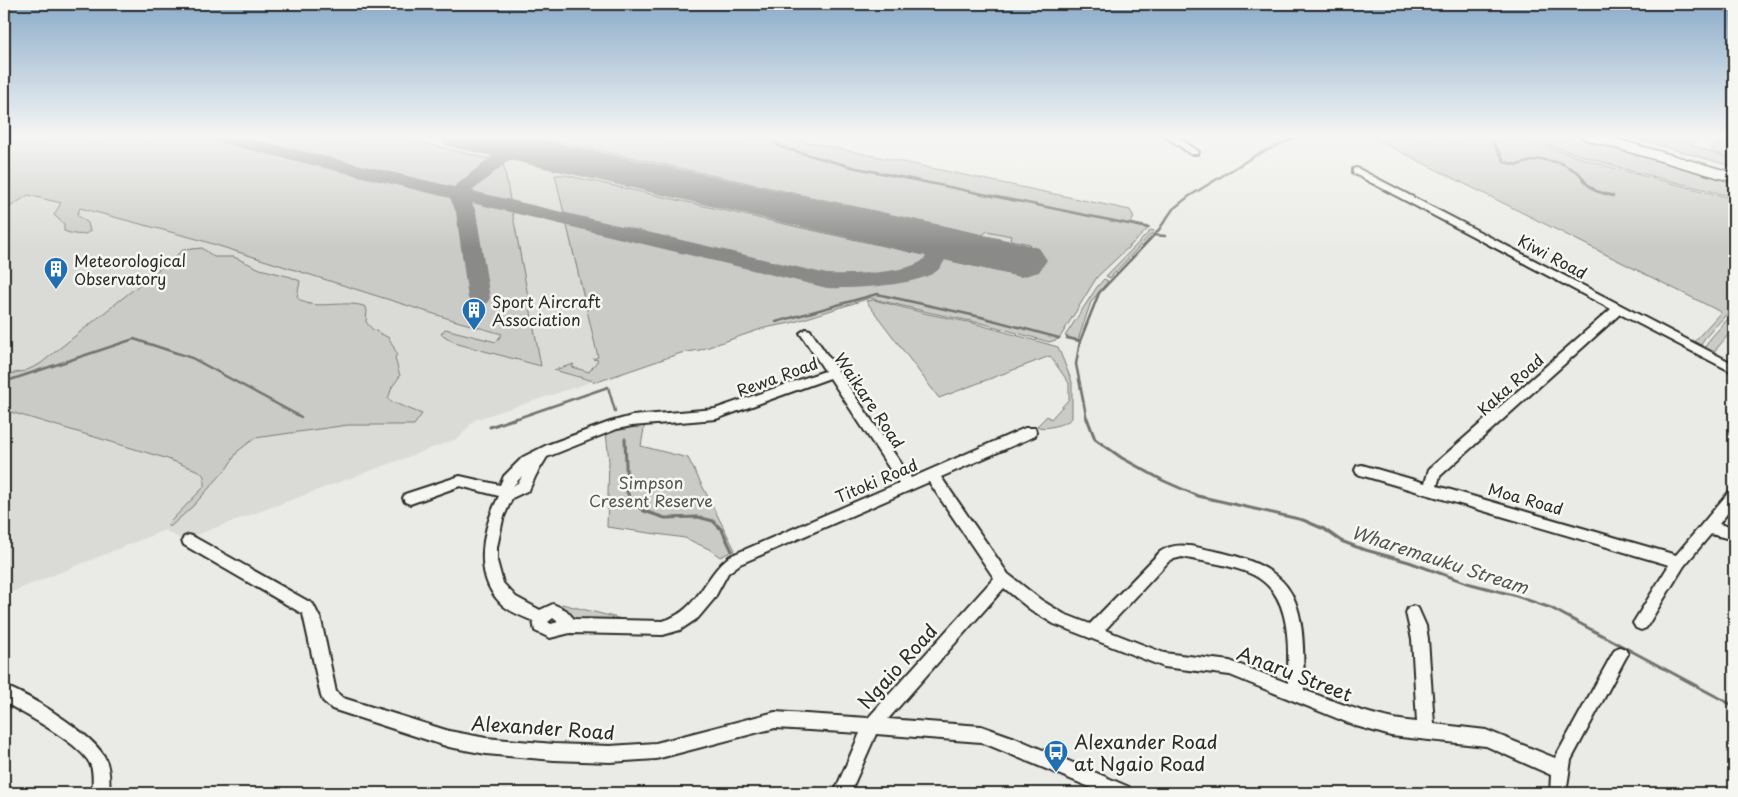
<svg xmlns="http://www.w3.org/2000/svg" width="1738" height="797" font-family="'Playpen Sans',sans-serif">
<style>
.built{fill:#dadad6}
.green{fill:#cacac7;stroke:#7a7a79}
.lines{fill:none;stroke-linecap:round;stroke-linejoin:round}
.stream-far1{stroke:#727270;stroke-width:2.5}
.stream{stroke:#727270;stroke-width:3}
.taxiway{fill:#8a8a88;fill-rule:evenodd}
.runway{fill:#8a8a88;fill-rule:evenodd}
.minor-casing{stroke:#2b2b2b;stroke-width:4}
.highway-casing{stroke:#2b2b2b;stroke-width:3}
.minor{fill:#f6f6f2;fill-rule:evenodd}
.highway{fill:#f6f6f2;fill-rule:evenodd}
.labels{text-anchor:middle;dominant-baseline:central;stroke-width:5;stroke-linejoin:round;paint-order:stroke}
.street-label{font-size:16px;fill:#2b2b2b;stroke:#f6f6f2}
.poi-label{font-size:16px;fill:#2b2b2b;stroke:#f6f6f2;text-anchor:start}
.park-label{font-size:16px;fill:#535352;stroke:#f6f6f2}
.water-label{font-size:18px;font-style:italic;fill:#545453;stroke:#f6f6f2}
.near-street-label{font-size:19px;fill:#2b2b2b;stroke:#f6f6f2}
.near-poi-label{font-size:19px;fill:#2b2b2b;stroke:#f6f6f2;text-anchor:start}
</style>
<rect width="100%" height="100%" fill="#eaeae6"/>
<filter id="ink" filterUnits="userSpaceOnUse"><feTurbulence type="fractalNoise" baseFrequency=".02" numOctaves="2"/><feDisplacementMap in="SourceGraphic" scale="10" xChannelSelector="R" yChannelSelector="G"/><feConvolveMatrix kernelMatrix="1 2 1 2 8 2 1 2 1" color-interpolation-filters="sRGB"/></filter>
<g filter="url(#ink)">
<path class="built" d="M4,136H769L789,138L1130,210L1134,217L1059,339L874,296L791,323L764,328L700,350L681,353L597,382L594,381L474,420L459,438L182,540L165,530L4,595Z"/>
<path class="green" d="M4,136H392L503,162L541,366L458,344L441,334L445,329L496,342L502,334L453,320L197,239L80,208L77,215L88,223L90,231C84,237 72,234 64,231V224L54,215L61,203L28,195L4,211Z
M534,136H769L789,138L1130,210L1134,217L1131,223L1150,227L1097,277L1059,339L1049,342L985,324L932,313L870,298L791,323L764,328L700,350L681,353L597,382L554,370L574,364L572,367L589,372L598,360L593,359L598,357L555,175H565L1018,276L1030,244L1010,240L1011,236L987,231L983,235Z
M1369,136H1512L1616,169L1734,199V306L1704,339L1700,347L1693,343L1721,312Z
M1519,136H1575L1734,183V197L1628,170Z
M1628,136H1704L1691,145L1728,158L1711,149L1727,136H1734V167Z
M1151,230L1154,231L1110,278L1106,276Z
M202,248L214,257H234L260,269L291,277L300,281L297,297C310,313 346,298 366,307L367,311L366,322L372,329L389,338L397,354L395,358L400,376L392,387L388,399L392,402L422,414L414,425H348L255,438L238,451L227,468L193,506L170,527L167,525L204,487V476L199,471L165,458L4,410V375L25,371L40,364L183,250Z
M1104,279L1108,281L1091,302L1078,340L1065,336L1097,287Z
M874,300L928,314L973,323L1058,347L1072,382V418C1067,424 1043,431 1037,426L1047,416L1051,419L1069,399V383L1050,356L939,398L866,301Z
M1734,312V328L1713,353L1704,349L1710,339Z
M645,423L641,446L688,458L735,550L720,557L709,549L685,538L607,527L609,461L606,432L620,426Z
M562,604L630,621C601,621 583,627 560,608Z"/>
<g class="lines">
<path class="stream-far1" d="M769,136L780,147L852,167L1148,228
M1487,136L1491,139L1505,162L1517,165L1540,159L1561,163L1579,173L1587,184L1596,191L1613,196
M1153,235L1165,236
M776,322L877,294L981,317L1059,338
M1067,338L1080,341
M4,382L134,339L192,358L301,417
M512,420L608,387L615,411
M1087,420L1076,364L1080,341L1099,293L1158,231L1173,209L1188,197L1256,155L1298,136"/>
<path class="stream" d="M1087,418L1095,439L1122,458L1164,481L1198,496L1303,520L1324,529L1341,541L1362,549L1409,562L1467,583L1513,595L1551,608L1734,706
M490,427L516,418
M625,439L627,492L633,503L644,511L665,518L698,517L713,521L722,530L732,551"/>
<path class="taxiway" d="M205,136H238L454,187L504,146L502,136H520L522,148L519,152L472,191L827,274C848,275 906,273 922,261C929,255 930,245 935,237L942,235L949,237L952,242C949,251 945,263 938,270C920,286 851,289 827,288L472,203L476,212L490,298L487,303L479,305L471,303L468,298L456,212L450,198L208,140Z"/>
<path class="runway" d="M439,136H525L1021,243L1039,248L1047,260L1039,272L1021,277L461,149L445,145Z"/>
<defs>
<path id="minor" d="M1165,136H1177L1199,152L1197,154H1191Z
M1357,168L1734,364V373L1620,314L1440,476L1437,486L1676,555L1729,492L1734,490V505L1719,524L1734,528V540L1711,534L1684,566L1646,628L1641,630L1636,628L1633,623L1669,565L1357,474L1355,470L1357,466L1362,465L1425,483L1429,469L1611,309L1353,173V169Z
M806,329L810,330L911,478L1025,428H1035L1036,432L1035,436L941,477L1008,574L1041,600L1064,614L1090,624L1160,552C1177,540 1197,548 1215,551C1306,570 1303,609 1304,690C1342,704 1377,719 1417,722L1412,639L1406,613L1408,608L1413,606L1418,608L1426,626L1428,639L1434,724L1486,730L1555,758L1615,649L1620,647L1625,649L1628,654L1625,659L1571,760L1566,793H1550L1551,775L1486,746L1391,736L1356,726L1230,675L1164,667L1054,624L1031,610L1004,588L888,719L981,726L1015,738L1129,787L1131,793H1104L981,742L876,734L850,793H834L860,733L775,728L656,759L610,762L554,760L486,754L449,747L332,709L323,701L321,696L303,614L184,545L182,541L184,537L189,535L194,537L313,604L321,620L336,692L343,698L449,731L486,738L554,744L610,746L656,743L775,712L868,718L994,578L929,482L740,564L728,573L714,599L698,618L680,630L663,635L570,633L550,638L535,631L533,621C524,617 513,613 505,607C471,579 482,529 499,496L460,486L410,504L405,502L403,498L405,494L460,476L500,485L504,476L523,457L547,445L610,422L632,416L715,409L825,371L800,333ZM830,378L899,483L730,556C703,576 700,610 663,621L574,619L566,610L553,604L540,610L516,597L503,583L497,561V547L503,519L512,498L529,490L536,475L547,457L617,429L632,426L716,419ZM522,476L519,482L513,486ZM1182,557C1204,562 1228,564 1249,573C1293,591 1288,644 1288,683L1230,661L1164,653L1105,630L1170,560ZM553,618L558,622L551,624L548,622Z
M4,686C28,694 91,733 104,756C110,767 110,781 109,793H93C92,785 94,774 91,766C83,744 24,714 4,702Z"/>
<path id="highway" d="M1582,136H1606L1734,173V182L1584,139Z"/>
</defs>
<use href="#minor" class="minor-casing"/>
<use href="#highway" class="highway-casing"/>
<use href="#minor" class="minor"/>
<use href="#highway" class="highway"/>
</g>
</g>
<linearGradient id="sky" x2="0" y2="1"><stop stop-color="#8bacca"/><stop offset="0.55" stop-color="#f6f6f4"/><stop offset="1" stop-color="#f6f6f4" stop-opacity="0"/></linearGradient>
<rect width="1738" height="248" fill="url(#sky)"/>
<defs>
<symbol id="building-pin" viewBox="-11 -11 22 30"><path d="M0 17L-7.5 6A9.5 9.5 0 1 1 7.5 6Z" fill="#1f6fb2" stroke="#f6f6f2"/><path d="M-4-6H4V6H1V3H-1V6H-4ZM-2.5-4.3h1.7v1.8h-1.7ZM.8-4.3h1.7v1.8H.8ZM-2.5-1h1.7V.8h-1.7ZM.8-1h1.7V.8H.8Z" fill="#fff"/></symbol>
<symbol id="bus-pin" viewBox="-11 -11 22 30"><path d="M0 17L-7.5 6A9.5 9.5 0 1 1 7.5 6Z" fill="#1f6fb2" stroke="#f6f6f2"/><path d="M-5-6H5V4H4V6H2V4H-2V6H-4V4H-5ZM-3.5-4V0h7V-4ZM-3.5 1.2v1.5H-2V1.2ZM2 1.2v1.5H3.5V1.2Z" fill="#fff"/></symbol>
</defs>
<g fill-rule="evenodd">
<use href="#building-pin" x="42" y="255" width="28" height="38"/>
<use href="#building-pin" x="460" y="296" width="28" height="38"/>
<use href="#bus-pin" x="1042" y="738" width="28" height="38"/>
</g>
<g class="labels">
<g class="street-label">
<text transform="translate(1553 256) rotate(28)">Kiwi Road</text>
<text transform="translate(777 376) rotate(-20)">Rewa Road</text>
<text transform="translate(1510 384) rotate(-42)">Kaka Road</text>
<text transform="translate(870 400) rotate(56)">Waikare Road</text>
<text transform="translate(876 480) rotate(-23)">Titoki Road</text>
<text transform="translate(1526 498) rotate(16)">Moa Road</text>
</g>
<g class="poi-label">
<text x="74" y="260">Meteorological<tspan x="74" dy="18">Observatory</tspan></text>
<text x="492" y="301">Sport Aircraft<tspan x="492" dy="18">Association</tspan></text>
</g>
<g class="park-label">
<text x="651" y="482">Simpson<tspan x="651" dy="18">Cresent Reserve</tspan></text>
</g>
<g class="water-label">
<text transform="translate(1440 559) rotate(18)">Wharemauku Stream</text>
</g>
<g class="near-street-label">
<text transform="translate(897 666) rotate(-48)">Ngaio Road</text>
<text transform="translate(1295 673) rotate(21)">Anaru Street</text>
<text transform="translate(543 727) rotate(4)">Alexander Road</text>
</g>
<g class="near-poi-label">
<text x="1074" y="741">Alexander Road<tspan x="1074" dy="22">at Ngaio Road</tspan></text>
</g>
</g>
<rect width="1738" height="797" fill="none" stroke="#f6f6f2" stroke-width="20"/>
<rect x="10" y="10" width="1718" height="777" fill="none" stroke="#2b2b2b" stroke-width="2" filter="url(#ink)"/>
</svg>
